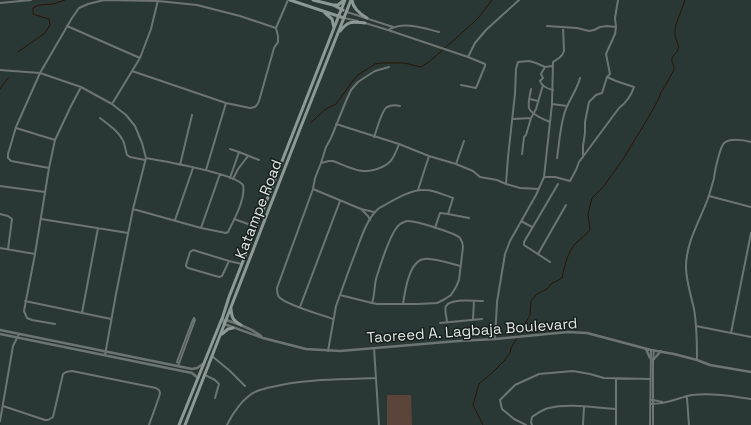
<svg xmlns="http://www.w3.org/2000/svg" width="751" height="425" font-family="'Space Grotesk',sans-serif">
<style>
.green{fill:#5b453a}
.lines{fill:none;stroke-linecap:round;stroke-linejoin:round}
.stream{stroke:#2b1407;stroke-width:1}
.minor{stroke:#6d7573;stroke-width:2}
.tertiary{stroke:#6d7573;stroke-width:2.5}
.secondary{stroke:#8d9995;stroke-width:3}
.labels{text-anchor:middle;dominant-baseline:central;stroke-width:3;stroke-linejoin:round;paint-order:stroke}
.street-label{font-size:15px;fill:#dfe8e5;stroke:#171e1c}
</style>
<rect width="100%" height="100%" fill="#293834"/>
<path class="green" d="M387,395H411L412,425H387Z"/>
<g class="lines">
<path class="stream" d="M18,52L45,33L50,25L49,19L33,14V8L39,5L53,4L65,0
M0,89L8,78
M311,123L319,115L326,109L336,104L352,82L358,75L375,64L382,63H404L421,67L429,62L474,22L479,17L492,0
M483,425L473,405L479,384L493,372L504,361L510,353L511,348L530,315L531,301L537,294L547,289L551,284L562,278C564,267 568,251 576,243C581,238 586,235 590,230L588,214L592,198L604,186L625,156L651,113L659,98L661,92L665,86L674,70V66L672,62V57C685,45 674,44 675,31C675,23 683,8 685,0"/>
<path class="minor" d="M0,3L31,0
M347,12L393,27
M344,18L358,21
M365,23L388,30C404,21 423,28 439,32
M67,26L140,58
M547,26L577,28L589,31L594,30L600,27L607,26L616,27
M388,30L468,57L475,43L486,30L519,0
M545,67L541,74L543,78L540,81C542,86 548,89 553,90
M0,70L40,73L81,87L112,104L126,115L135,126L142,143L146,158L133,209L116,294L105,355
M132,71L226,103L250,108C255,108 257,106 259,101L274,48L278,42V36L276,28L288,0
M461,85L476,88L485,66V64L468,57
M531,89C530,94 528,105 529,108C531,114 545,120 550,122
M530,99L538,101
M112,104L140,58L151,29L158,0
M552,104L567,106
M100,118C109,125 120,132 124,143C125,147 126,151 127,155L130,157L145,160
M513,119L531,118
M336,124L399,144L429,156L456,164L473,171L480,177L497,180L506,184
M16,128L55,140
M374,137C377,130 381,111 387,107C391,105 396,105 400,106
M230,149L239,152
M522,154L524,137L526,135L531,118L536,109L543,85
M583,157V146L585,133V122L589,102L596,95L602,93L607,77
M557,158C559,145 560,128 564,115C567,102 577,91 580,78
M321,163L329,161H333C351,168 363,176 382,167C386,165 390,163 392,159C395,155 397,149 399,144
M456,164L464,141
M180,165L192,115
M49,168L11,161L8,158V154L16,127L40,73L72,18L79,8L88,4L104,0L158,1L197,5L240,16L276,28
M206,170L226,103
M544,177H555L570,181L576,170L579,162L619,108C627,102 631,96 634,87L616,81L607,77L610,74L606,54L615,34L616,27L615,18L618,0
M230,178L239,152L259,160
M233,179L238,169L248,156
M0,186L45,192
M313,189L361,209L374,212
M539,189L520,188L506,184L508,157L515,94L516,69L518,62L529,61L536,63L545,67L552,66
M418,190L429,156
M709,196L751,207
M133,209L201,228L226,233L228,232C234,220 246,198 243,185C235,174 163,161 146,158
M362,210L368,216L370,220
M0,214L8,216L12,219L8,249
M41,219L128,233
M234,219L248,224
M175,220L193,168
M521,221L532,227
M201,228L220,174
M435,228L440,213L448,214
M0,248L35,254
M538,254L566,205
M229,261L222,276L219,277L188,268L186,266V265L190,252L193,250L229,261L242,264
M550,262L524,245V242L558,184
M340,295C345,281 350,267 355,254C361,239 366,220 378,209C390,202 410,189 425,190C434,190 444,195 453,198L448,214L469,218
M25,301L111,319
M403,304C405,291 409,261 424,259C430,258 453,264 460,266
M300,307L340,201
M82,313L98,228
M333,319C320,314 288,306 279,297C277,294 277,292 277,288L313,189L315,178L321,163L326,147L331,138L346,101L351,90L358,82L367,76L375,71L389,67
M473,319L474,301
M447,322C447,318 444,310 446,306C451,298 474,301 483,301
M440,323L482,319
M55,324L32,320L27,318L24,311L35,254L49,168L55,140L70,108L81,87
M696,326L751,337
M731,333L751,233
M495,339L497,302L505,254L510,241L536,195L544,177L552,104L553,62C558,59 562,57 564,51L563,27
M374,348L379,425
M328,351L336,306L340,295L372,303L377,304H418L437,303L445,299L451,295L456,287L459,280L463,247C463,243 462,241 460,238C455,233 414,220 407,221C404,222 401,223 399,225C390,233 380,266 376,279C374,287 375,295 372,303
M212,356L230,371L245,386
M697,360C697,343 697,326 694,309C691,295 686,281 686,267C686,243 699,222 707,201C710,193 712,185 714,178C715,170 720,147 724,143C730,138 744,140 751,142
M178,366L195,320L194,318L192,322L178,359L177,362L179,363
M205,375L215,380L219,384L215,398
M686,397L687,398L689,425
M650,400H653L662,402
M650,404C657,404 664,403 671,401C678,399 685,396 692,395C712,393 731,396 751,399
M3,406L45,420H48L53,417L63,374L66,372L72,371L156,388L159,390L160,393L159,397L149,425
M0,421L13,346L19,334
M227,425C233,412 244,397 257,391C265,388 273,387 281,385C312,379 345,379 376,378
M526,425L514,419L502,409L500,400L515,385L539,374L573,371L590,374L604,378L650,379
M532,425L531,422L532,417C538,413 543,409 549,408C570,403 595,408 616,409
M583,425L584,407
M616,425V379
M650,425L651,350
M653,425V360L654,350"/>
<path class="tertiary" d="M223,318L224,324L263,338L306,349L340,351L458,341L495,339L568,332L587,333L651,350L674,354L697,360L710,365L751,372
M224,321L226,320C239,324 251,328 261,336
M0,330L192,369L197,368L203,364
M0,334L192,373L198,378
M646,349L650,358
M653,360L661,351"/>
<path class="secondary" d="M290,0L344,18
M313,0L333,5L343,10
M352,0C353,9 360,14 367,18
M333,5H338L344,0
M325,13L332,19L334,28
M340,31C349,20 352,22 365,23
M231,309C232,319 233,320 241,325
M222,334L228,329L233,328
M179,425L223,316L229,297L345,0
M185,425L212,356L300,129L351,0"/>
</g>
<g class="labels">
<g class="street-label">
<text transform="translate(258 209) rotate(-69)">Katampe Road</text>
<text transform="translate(472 330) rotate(-4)">Taoreed A. Lagbaja Boulevard</text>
</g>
</g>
</svg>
